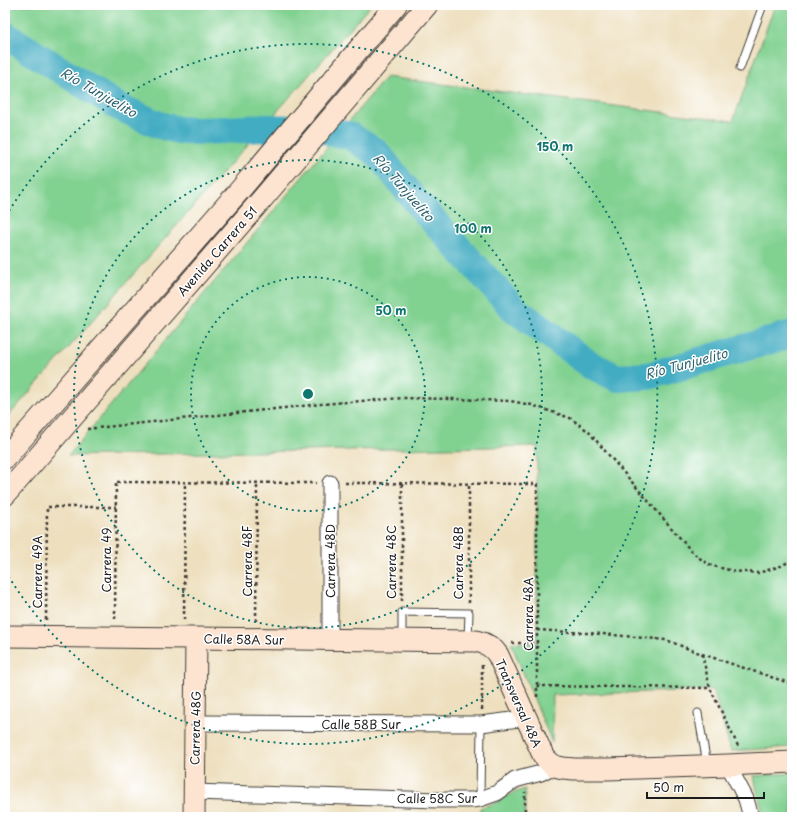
<svg xmlns="http://www.w3.org/2000/svg" width="797" height="822" font-family="'Playpen Sans',sans-serif">
<style>
.green{fill:#81d191;stroke:#4e7656}
.lines{fill:none;stroke-linecap:round;stroke-linejoin:round}
.river{stroke:#43acc2;stroke-width:28}
.lane-casing{stroke:#3c3934;stroke-width:9}
.street-casing{stroke:#3c3934;stroke-width:17}
.secondary-casing{stroke:#3c3934;stroke-width:23}
.path{stroke:#3c3934;stroke-width:2.5;stroke-dasharray:3 3;stroke-linecap:butt}
.lane{stroke:#fff;stroke-width:7}
.street{stroke:#fff;stroke-width:15}
.secondary{stroke:#fde4d1;stroke-width:21}
.ring{fill:none;stroke:#0f766e;stroke-width:2;stroke-dasharray:2 4}
.labels{text-anchor:middle;dominant-baseline:central;stroke-width:3;stroke-linejoin:round;paint-order:stroke}
.street-label{font-size:12px;fill:#1c1c1c;stroke:#fff}
.water-label{font-size:13px;font-style:italic;fill:#30646f;stroke:#fff}
.centre{fill:#0f766e;stroke:#fff;stroke-width:2}
.ring-label{font-size:12px;text-anchor:middle;font-weight:bold;fill:#0f766e;stroke:#fff;stroke-width:3;stroke-linejoin:round;paint-order:stroke}
</style>
<rect width="100%" height="100%" fill="#fff"/>
<filter id="ink" filterUnits="userSpaceOnUse"><feTurbulence type="fractalNoise" baseFrequency=".025" numOctaves="2"/><feDisplacementMap in="SourceGraphic" scale="8" xChannelSelector="R" yChannelSelector="G"/><feConvolveMatrix kernelMatrix="1 2 1 2 8 2 1 2 1" color-interpolation-filters="sRGB"/></filter>
<filter id="wash" filterUnits="userSpaceOnUse"><feTurbulence type="fractalNoise" baseFrequency=".012" numOctaves="4" result="noise"/><feDisplacementMap in="SourceGraphic" scale="16" xChannelSelector="R" yChannelSelector="G"/><feGaussianBlur stdDeviation="0.9" result="paint"/><feColorMatrix in="noise" values="0 0 0 0 0 0 0 0 0 0 0 0 0 0 0 0 0 1.4 0 .05"/><feComposite in="paint" operator="in"/></filter>
<g filter="url(#wash)">
<rect width="100%" height="100%" fill="#eee0bf"/>
<path class="green" d="M5,5H371L5,420Z
M775,5H792V747L731,751L713,690L553,695L552,743L511,643H537V446L68,456L386,77L733,121Z
M792,773V817H763C761,803 756,790 754,776Z
M525,789V817H480V808L498,802L507,796L516,792Z"/>
<g class="lines">
<path class="river" d="M5,35L119,107L159,125L178,130L201,131L267,128L324,130L350,136L376,152L420,206L514,309L591,365L617,378L648,376L792,334"/>
</g>
</g>
<g filter="url(#ink)">
<g class="lines">
<defs>
<path id="lane" d="M740,68L763,5
M402,638V612L469,613L468,639
M698,713L707,764
M480,799L481,724"/>
<path id="street" d="M330,640V483
M195,723L481,724L526,718
M728,765L746,799L751,817
M194,792L437,800H472L480,799L497,793L515,780L522,778L541,773L554,766"/>
<path id="secondary" d="M5,458L239,191L396,5
M5,495L263,198L427,5
M5,636L476,641C485,643 492,646 498,655L543,755L547,760L554,766L563,768L574,769H608L728,765L792,762
M194,817L196,639"/>
</defs>
<use href="#lane" class="lane-casing"/>
<use href="#street" class="street-casing"/>
<use href="#secondary" class="secondary-casing"/>
<path class="path" d="M87,429L321,404L403,398L454,399L510,401L532,405L570,418L588,431L693,553L709,565L733,571L758,573L781,566L792,560
M345,483L537,484V697
M402,601V483
M469,603V484
M115,619L116,482L316,483
M46,620L47,507H116
M184,620L185,482
M256,621L257,483
M537,630L603,634L666,640L702,654L792,684
M512,643H537
M702,654L710,688L739,748
M537,686L710,688
M482,710V665
M525,817V792"/>
<use href="#lane" class="lane"/>
<use href="#street" class="street"/>
<use href="#secondary" class="secondary"/>
</g>
</g>
<g class="ring">
<circle cx="308" cy="394" r="117"/>
<circle cx="308" cy="394" r="234"/>
<path d="M6 216A350 350 0 1 1 6 572"/>
</g>
<g class="labels">
<g class="street-label">
<text transform="translate(217 251) rotate(-49)">Avenida Carrera 51</text>
<text transform="translate(106 560) rotate(-90)">Carrera 49</text>
<text transform="translate(247 561) rotate(-90)">Carrera 48F</text>
<text transform="translate(330 561) rotate(-90)">Carrera 48D</text>
<text transform="translate(391 562) rotate(-90)">Carrera 48C</text>
<text transform="translate(458 563) rotate(-90)">Carrera 48B</text>
<text transform="translate(37 572) rotate(-90)">Carrera 49A</text>
<text transform="translate(528 614) rotate(-90)">Carrera 48A</text>
<text transform="translate(244 639) rotate(1)">Calle 58A Sur</text>
<text transform="translate(519 703) rotate(66)">Transversal 48A</text>
<text x="361" y="724">Calle 58B Sur</text>
<text transform="translate(195 728) rotate(-89)">Carrera 48G</text>
<text x="437" y="798">Calle 58C Sur</text>
</g>
<g class="water-label">
<text transform="translate(99 92) rotate(30)">Río Tunjuelito</text>
<text transform="translate(404 187) rotate(49)">Río Tunjuelito</text>
<text transform="translate(686 363) rotate(-15)">Río Tunjuelito</text>
</g>
</g>
<circle cx="308" cy="394" r="6" class="centre"/>
<g class="ring-label">
<text x="555" y="151">150 m</text>
<text x="473" y="233">100 m</text>
<text x="391" y="315">50 m</text>
</g>
<rect width="797" height="822" fill="none" stroke="#fff" stroke-width="20"/>
<path d="M647 792v6h117v-6" fill="none" stroke="#1c1c1c" stroke-width="2"/>
<text x="653" y="792" font-size="12" fill="#1c1c1c" stroke="#ffffff" stroke-width="3" paint-order="stroke">50 m</text>
</svg>
